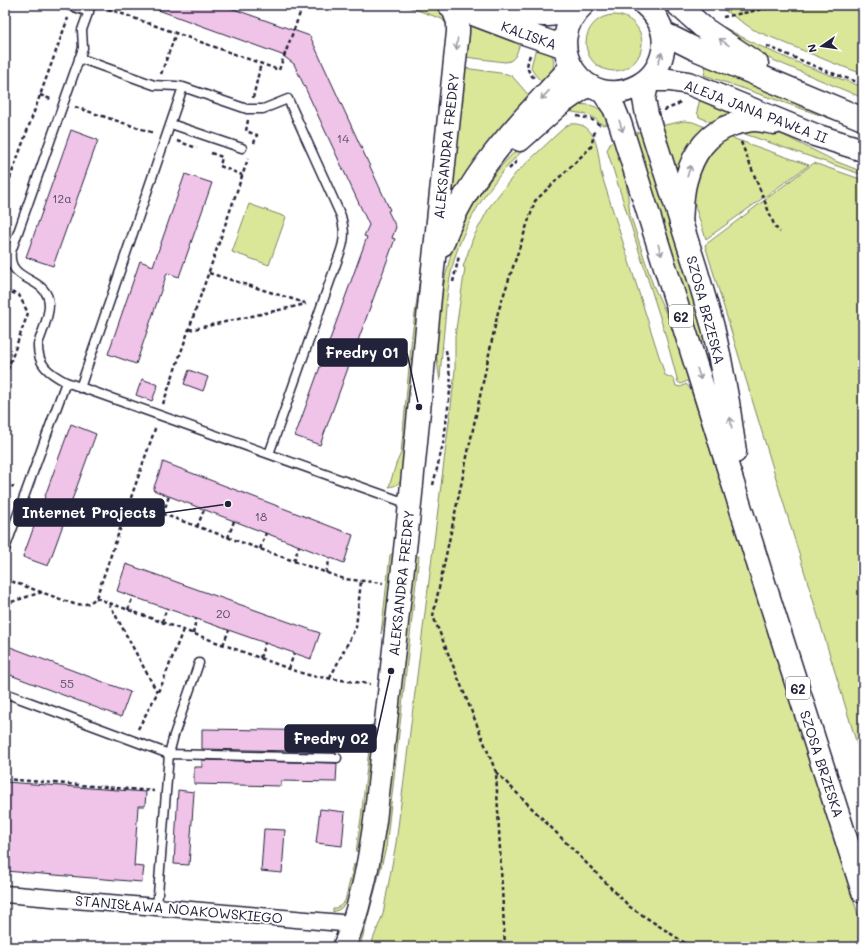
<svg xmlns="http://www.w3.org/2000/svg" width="868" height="952" font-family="Mali,sans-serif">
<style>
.green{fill:#dae799;stroke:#7e846a}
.building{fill:#f0c3e8;stroke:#22223b}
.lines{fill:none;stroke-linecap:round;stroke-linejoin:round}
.lane-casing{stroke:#22223b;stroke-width:11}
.street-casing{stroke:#22223b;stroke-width:19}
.secondary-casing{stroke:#22223b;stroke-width:25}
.primary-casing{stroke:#22223b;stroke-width:25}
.path{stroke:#22223b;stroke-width:2.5;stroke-dasharray:4 3;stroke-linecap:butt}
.lane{stroke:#fff;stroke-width:8}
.street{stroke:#fff;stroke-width:16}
.secondary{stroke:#fff;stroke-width:22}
.primary{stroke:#fff;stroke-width:22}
.oneway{stroke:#9c9ca7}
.labels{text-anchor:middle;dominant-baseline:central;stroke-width:3.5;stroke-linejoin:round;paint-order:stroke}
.number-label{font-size:12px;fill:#564a66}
.shield{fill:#fff;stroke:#646476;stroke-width:1}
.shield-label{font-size:13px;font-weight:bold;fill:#22223b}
.street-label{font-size:14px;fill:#22223b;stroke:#fff}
.leader{fill:none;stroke:#22223b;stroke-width:1.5}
.callout-dot{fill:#22223b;stroke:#fff;stroke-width:1.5}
.callout{fill:#22223b;stroke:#22223b;stroke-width:1.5}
.callout-label{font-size:15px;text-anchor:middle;font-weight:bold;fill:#fff}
</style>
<rect width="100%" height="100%" fill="#fff"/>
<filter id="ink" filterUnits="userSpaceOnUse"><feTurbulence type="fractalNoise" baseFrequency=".025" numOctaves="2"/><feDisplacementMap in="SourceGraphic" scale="8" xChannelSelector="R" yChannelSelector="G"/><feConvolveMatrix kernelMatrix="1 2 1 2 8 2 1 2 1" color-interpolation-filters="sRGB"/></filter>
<g filter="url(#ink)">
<path class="green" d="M403,5H433L440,8L446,12L448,26L442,19Z
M713,5H863V74L833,63L754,30L724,10Z
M586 43a28 28 0 1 1 56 0a28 28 0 1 1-56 0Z
M470,24L521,39C518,48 517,62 505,62L465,57L469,26Z
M724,27C768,53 816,70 863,87V98L754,52L721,32Z
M537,44C541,47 548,50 551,54C558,63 550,77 545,85C540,80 533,74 531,67Z
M706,65L846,123V124L704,75Z
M464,68L507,74L512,76L532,99L453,197L452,198Z
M701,95L742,109L716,124L699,117L697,111Z
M575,105C592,103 603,107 610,123L603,125C597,121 593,116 586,114C580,113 575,113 569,111Z
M552,119L554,124C541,135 527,146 515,158C487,187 461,229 452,268C448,285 446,303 445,320C443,340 441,360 440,381C438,369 436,356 436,344C436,332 438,320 440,308C442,294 444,280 448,266C456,228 478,194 502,165C517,148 535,134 552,119Z
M684,121L693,122L710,129L678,178L660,126Z
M570,124C598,121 598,154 601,173L665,375L674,379L676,386L681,387L686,384L691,390L863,930V947H370L383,914L396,843L451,406L455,370V336L465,268L463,267L473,238L490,206L515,174L555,136L565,127Z
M746,130H770L785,136L835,161L863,172V175L739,132Z
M643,131L706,337L703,342L700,341L698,339L633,134Z
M729,137L809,165L706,239L695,206L694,195L695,183L708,153Z
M616,140L625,173L630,214L653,285L675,333L691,385L687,381L681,384L678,382L664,330L607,150L611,142Z
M814,163L863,180V764L705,245Z
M249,204L286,217L269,265L232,252Z
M429,213L403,479C398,484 396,486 389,487L396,464L401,453L412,335Z
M393,553H395L390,598L381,634L390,555Z
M414,556H419L386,848L363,936L359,947H355Z
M372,724L374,740L362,847L356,852L361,818Z
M354,864L358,870L348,901L340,909L333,912V909L340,906L345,901Z"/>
<path class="building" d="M151,5H222L310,36L390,210L388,211L396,227L392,238L395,239L320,445L295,436L367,237L364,236L369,225L294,64L282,55L150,7Z
M71,130L98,140L53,266L26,257Z
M185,174L212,183L179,277L167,273L136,364L108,354L140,261L153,266Z
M189,370L208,377L203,391L184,384Z
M142,379L158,385L152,401L136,395Z
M71,424L96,434L48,566L23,557Z
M163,462L353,535L344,563L153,490Z
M126,564L320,633L311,659L117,591Z
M5,645L130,692L121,717L5,673Z
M202,729L336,731V752L202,749Z
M202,760L335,763L337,764L336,782L281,781V786L194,784V767H202Z
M5,782L146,792L145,806H138L134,866L144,867L142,882L5,871Z
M178,790L194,792L189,865L174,864Z
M320,809L345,812L342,846L316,843Z
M264,829L285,830L282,873L261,871Z"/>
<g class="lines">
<defs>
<path id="lane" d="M68,5L89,12
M91,5L82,30L83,48L11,252C7,284 49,275 49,305C49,318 42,332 38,344C37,365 49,373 66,382L409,504
M79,58L154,85C164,86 174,85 183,87L247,109H263L288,99L341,216C345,231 345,239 340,253L269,454
M171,124L242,148
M80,388L183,87
M5,549L66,382
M5,693L169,754L337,758
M157,907L169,754L174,735L199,663"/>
<path id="street" d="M5,894L353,924"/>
<path id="secondary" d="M449,5L518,31L565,47
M503,5C513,8 523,12 533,14C547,17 563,13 576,11
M678,5L705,29L757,64
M663,33L695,49L863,119
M648,80H670L688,83L815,135L863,150
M520,140L559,105L588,85
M681,223C682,209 682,193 686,180C693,153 707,133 734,124C741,122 748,120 755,120C761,120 768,122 774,123
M442,245C465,177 522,119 571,67
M344,947C351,930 357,912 361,894C368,870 371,845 375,821L410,504L431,287L458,32V22L452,6"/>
<path id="primary" d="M583,5C538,45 586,115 639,85C652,78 660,66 663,51C666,33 659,17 645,5
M648,80L644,99L647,115L696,269L713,327L720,359L728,402L735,452
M603,92L614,108L620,123L761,573L863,892"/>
</defs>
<use href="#lane" class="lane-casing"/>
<use href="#street" class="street-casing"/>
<use href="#secondary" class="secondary-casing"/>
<use href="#primary" class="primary-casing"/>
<path class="path" d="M103,5V7L279,70L303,5
M851,5L863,9
M723,17L784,5
M767,46L826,71L863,84
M530,55C526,66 526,70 535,79
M161,74L176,33
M40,95L53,100
M253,98L261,63
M75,107L154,133
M664,110L677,105L681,101
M577,116L591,119L600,125
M248,120L246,131L257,135L254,143
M177,141L197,148
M741,142L775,227L780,232
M211,153L222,157L220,166L242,175
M509,169L518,160
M5,192L68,18
M209,273L305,303
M453,282L459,256
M5,290L19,295L28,313L5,377
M189,330L306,304
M163,404L248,159
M5,483L14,487
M433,485L444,440L451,383L446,350
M129,502L344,579L383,583
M163,514L169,496
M197,527L204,510
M228,538L234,521
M260,549L266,533
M294,561L299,546
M326,573L330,558
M5,579L74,604C84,605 88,605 96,598L156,426
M96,598L298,672L312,676L370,684
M109,603L157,692
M5,604L42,592
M128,610L133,596
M162,622L167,608
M193,634L196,619
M223,645L229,630
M260,658L265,643
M289,669L294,653
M330,678L356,627L361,581
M138,729L162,684L183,630
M496,772L630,907L691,947
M5,779L154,791
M505,947L496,772L433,616L498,312L535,201L591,147L595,130"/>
<use href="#lane" class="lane"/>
<use href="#street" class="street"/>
<use href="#secondary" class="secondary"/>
<use href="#primary" class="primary"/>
</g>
<defs><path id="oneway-shaft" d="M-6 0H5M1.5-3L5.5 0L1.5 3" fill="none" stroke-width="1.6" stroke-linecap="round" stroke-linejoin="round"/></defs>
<g class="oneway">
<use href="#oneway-shaft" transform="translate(724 42) rotate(-145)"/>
<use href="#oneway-shaft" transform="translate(457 44) rotate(96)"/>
<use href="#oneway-shaft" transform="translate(660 58) rotate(-72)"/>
<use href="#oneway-shaft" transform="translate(545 95) rotate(133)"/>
<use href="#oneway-shaft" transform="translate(621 126) rotate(72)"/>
<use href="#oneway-shaft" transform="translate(689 171) rotate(-72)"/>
<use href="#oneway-shaft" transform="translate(660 250) rotate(72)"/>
<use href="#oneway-shaft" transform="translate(699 374) rotate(72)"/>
<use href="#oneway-shaft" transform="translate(731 423) rotate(-98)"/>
</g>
</g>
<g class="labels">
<g class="number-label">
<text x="343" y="138">14</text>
<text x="62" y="198">12a</text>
<text x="261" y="516">18</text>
<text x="223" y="613">20</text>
<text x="67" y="683">55</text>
</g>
<g class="shield">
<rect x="669" y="305" width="24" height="22" rx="3"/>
<rect x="786" y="677" width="24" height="22" rx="3"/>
</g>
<g class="shield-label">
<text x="681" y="316">62</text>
<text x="798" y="688">62</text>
</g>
<g class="street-label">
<text transform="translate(529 35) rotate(20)">KALISKA</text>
<text transform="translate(756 111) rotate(21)">ALEJA JANA PAWŁA II</text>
<text transform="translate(446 146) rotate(-84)">ALEKSANDRA FREDRY</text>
<text transform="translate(706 310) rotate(75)">SZOSA BRZESKA</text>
<text transform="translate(401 583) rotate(-84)">ALEKSANDRA FREDRY</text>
<text transform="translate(822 764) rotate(72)">SZOSA BRZESKA</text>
<text transform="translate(179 909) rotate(5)">STANISŁAWA NOAKOWSKIEGO</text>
</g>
</g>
<path class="leader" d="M419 407L407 353M228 504L164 513M391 671L376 738"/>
<g class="callout-dot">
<circle cx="419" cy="407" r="4"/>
<circle cx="228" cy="504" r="4"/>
<circle cx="391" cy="671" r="4"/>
</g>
<g class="callout">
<rect x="318" y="339" width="89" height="27" rx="4"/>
<rect x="14" y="499" width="150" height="27" rx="4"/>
<rect x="285" y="725" width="91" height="27" rx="4"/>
</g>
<g class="callout-label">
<text x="362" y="358">Fredry 01</text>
<text x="89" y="518">Internet Projects</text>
<text x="331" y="744">Fredry 02</text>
</g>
<rect width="868" height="952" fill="none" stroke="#fff" stroke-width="20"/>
<rect x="10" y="10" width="848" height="932" fill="none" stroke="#22223b" stroke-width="1.5" filter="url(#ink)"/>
<g transform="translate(822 46) rotate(257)" stroke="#ffffff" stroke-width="3" paint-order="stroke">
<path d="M0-3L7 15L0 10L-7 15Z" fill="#22223b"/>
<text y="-6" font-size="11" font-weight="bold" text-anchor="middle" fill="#22223b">N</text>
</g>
</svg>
